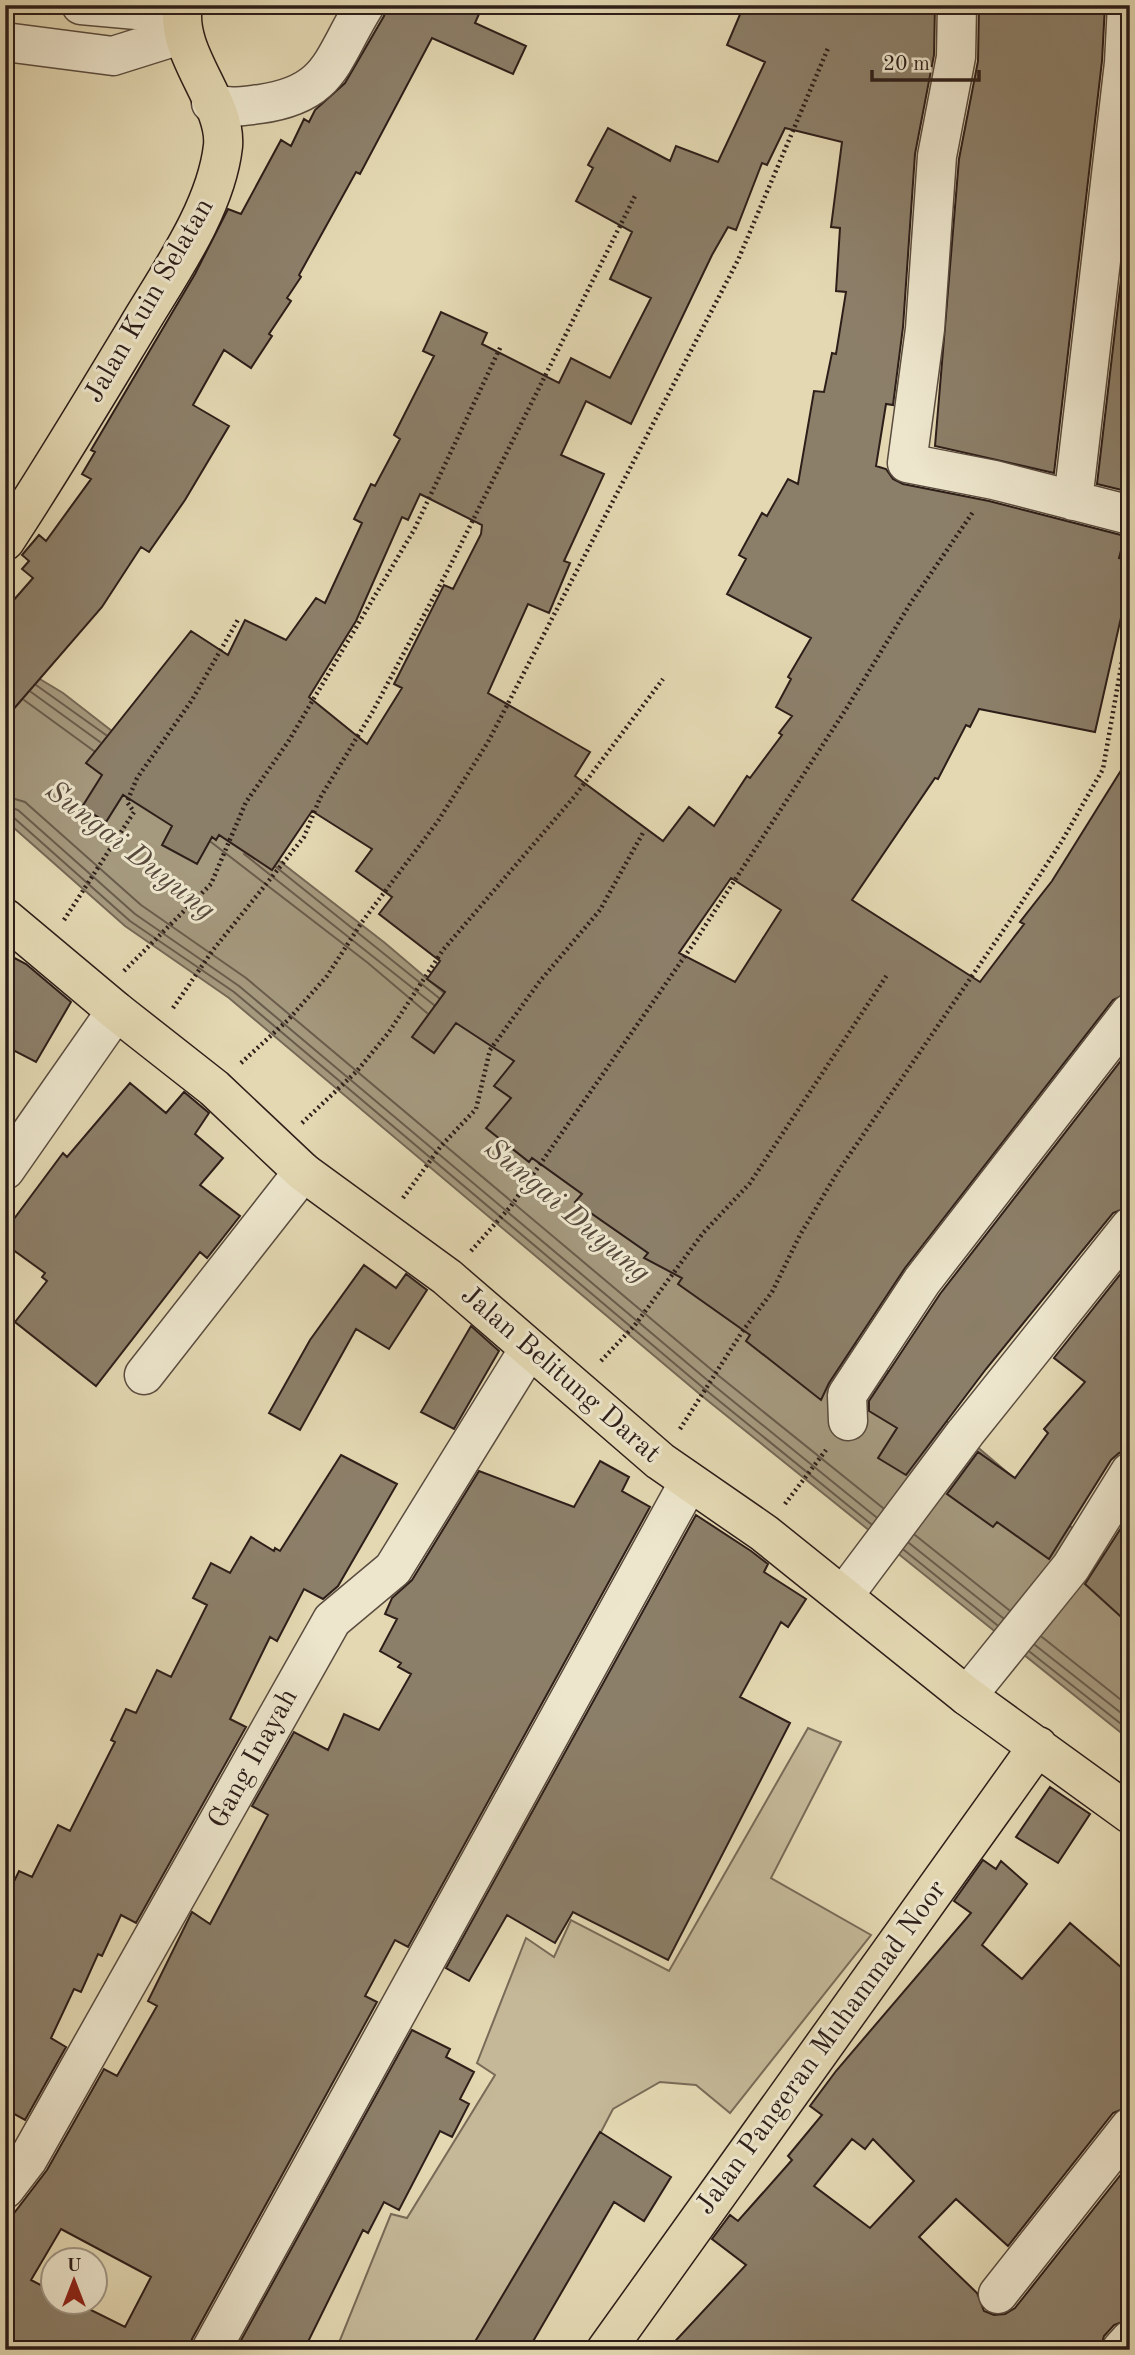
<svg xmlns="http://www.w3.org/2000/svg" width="1135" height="2355" font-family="'Old Standard TT',serif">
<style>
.green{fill:#c4b898;stroke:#786b58;stroke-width:2}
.water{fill:#a5997e;stroke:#756856;stroke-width:2}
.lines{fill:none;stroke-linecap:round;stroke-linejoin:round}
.shore{stroke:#695c4c;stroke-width:2}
.building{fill:#8c7f69;stroke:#2d1e19;stroke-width:2;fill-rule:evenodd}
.minor-casing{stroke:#5a4c3f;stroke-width:41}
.major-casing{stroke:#2d1e19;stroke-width:41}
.path{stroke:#2d1e19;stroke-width:4.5;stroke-dasharray:2 3.5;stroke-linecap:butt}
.minor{stroke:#ede6cd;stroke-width:38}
.major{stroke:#e3d8b2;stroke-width:38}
.labels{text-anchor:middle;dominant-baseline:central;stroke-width:6;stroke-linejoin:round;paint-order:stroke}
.street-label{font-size:28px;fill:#2d1e19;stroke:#ede6cd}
.water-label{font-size:30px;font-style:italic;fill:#57493c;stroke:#ede6cd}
</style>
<rect width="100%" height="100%" fill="#e3d8b2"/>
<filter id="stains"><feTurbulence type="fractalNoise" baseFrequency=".00286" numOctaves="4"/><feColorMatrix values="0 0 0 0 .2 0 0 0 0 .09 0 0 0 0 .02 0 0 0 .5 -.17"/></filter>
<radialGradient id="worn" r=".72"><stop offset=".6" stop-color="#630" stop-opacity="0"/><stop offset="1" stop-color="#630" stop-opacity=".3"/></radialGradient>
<path class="green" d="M808,1728L841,1742L771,1878L871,1935L730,2113L696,2085L660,2082L613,2109L487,2350H336L391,2214L407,2218L495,2075L477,2063L526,1938L554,1957L571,1920L669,1971Z"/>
<path class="water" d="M5,658L63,693L385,943L1130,1577V1740L702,1396L229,998L125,926L5,820Z"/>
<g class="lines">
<path class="shore" d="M36,685L106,735
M31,692L100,742
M24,700L94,751
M5,796L25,802L141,905L246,978L719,1376L883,1508
M5,806L18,810L135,914L239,986L712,1384L876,1517
M5,815L13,817L130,921L234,992L707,1391L871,1524
M211,842L368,963L427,1013
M244,854L434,1005
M276,867L439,998
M915,1535L1009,1610
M909,1543L1003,1618
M904,1550L997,1625
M1042,1637L1130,1707
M1035,1645L1130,1720
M1030,1652L1130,1731"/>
</g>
<path class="building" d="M387,5H483L475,23L526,46L513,74L432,38L360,174L356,172L299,275L301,277L287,298L291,301L269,334L272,336L251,368L224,350L193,405L229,426L185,500L149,552L141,547L102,607L5,719V610L33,578L22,569L29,561L22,555L39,535L46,541L91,479L82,474L95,452L91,450L195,274L228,209L241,214L281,140L291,146L304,119L309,122L315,110L345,83L384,16Z
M744,5H935L934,55L915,154L903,327L893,405L886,404L876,466L886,469L893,479L903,484L989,501L1125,536L1119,558L1130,561V578L1095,732L979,709L970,727L966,725L938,779L935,778L852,900L980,982L1024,924L1020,922L1052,881L1130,756V992L1113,1000L905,1268L829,1383L821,1400L746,1341L750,1335L678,1284L682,1278L644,1258L648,1253L575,1202L582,1194L532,1158L529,1162L486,1128L511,1098L494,1086L514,1061L456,1023L434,1053L412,1037L445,992L427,979L440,961L379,914L392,897L356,871L372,849L312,811L272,870L219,835L216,840L212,837L197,864L162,845L172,826L123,795L106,822L82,807L102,775L86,763L191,631L228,655L245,620L286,640L316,598L325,603L362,523L354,519L371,484L375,486L400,439L394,435L434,356L423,351L441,312L487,333L482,344L559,383L571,358L610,378L651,298L610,279L632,232L576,201L593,168L588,165L608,128L670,161L676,146L718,162L765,62L727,45ZM785,128L842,142L831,227L840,228L836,291L846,292L836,354L832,353L824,392L814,391L798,484L788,479L767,516L762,513L739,555L746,559L727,594L811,638L788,677L791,679L776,707L792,716L779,733L782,735L750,778L747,776L714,826L689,807L663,841L575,776L590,752L488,693L528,604L549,613L570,563L564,561L604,474L561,455L586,401L631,424L712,255L728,227L736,230L762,163L767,165ZM420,494L482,525L481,534L453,589L444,585L394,684L402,688L367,744L309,697L356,621L402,517L408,520ZM731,878L781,910L735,982L679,953Z
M979,5H1105L1102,61L1054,473L935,446L959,159L978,61Z
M1130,203V492L1097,484Z
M5,953L26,964L71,1002L36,1062L5,1046Z
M1130,1049V1206L1113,1213L986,1369L906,1475L878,1458L897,1428L869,1411V1401L940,1294Z
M130,1083L166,1113L184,1092L209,1113L195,1134L223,1158L200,1185L240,1216L207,1258L200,1252L96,1386L15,1322L47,1281L42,1277L45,1273L5,1244V1231L63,1153L67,1157Z
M1130,1262V1450L1119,1453L1111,1460L1049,1559L997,1522L993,1527L947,1494L978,1452L1015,1478L1048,1433L1044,1429L1085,1382L1054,1358Z
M364,1265L396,1288L406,1274L427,1290L389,1349L356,1329L300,1430L269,1413L310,1340Z
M471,1326L499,1351L454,1429L421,1412Z
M341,1455L397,1484L338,1586L323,1599L304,1589L277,1641L270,1637L230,1719L246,1727L136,1923L121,1915L102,1956L98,1954L81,1992L74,1989L51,2038L66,2047L25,2120L5,2109V1900L19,1871L32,1877L58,1825L70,1831L115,1742L111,1740L126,1709L136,1713L157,1670L171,1677L207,1605L193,1598L211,1563L230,1573L251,1537L274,1551L275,1548L280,1551Z
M600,1461L629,1477L622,1491L650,1507L408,1947L395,1940L365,1996L377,2002L192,2339L189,2350H5V2225L47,2170L104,2069L117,2076L157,2006L148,2001L192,1912L210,1924L268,1815L252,1806L294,1732L328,1750L344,1714L379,1730L411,1674L398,1667L401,1663L380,1651L397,1619L385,1614L392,1598L412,1580L479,1471L574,1507ZM61,2229L151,2277L125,2327L75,2302H52V2291L31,2280Z
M1130,1514V1625L1085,1584Z
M696,1515L751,1551L768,1564L764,1572L806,1599L788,1627L781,1622L740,1697L790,1723L668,1960L573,1912L555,1943L507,1915L469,1981L446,1968Z
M1050,1787L1090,1814L1058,1863L1016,1837Z
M983,1860L996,1869L1001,1861L1027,1884L982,1945L1022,1979L1070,1923L1130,1975V2106L1113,2113L1008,2246L956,2199L919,2237L977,2293L984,2311L994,2315L1005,2314L1015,2308L1130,2163V2319L1114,2325L1104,2336L1100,2350H667L746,2265L712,2239L730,2215L738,2221L792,2160L788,2156L822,2115L810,2106L836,2071L971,1913L954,1901ZM852,2139L865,2149L873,2139L914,2181L870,2228L814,2186Z
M412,2030L450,2049L446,2057L474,2072L460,2099L469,2104L452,2137L440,2131L399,2210L384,2202L368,2233L363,2230L304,2350H255L240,2342Z
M600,2132L671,2177L644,2221L614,2202L528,2350H470Z"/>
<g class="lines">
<defs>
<path id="minor" d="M81,5L181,14
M957,5L956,57L937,156L925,329L907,463L994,480L1130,515
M5,42L113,56L183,34
M211,103C228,109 243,106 260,104C332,94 331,59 365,5
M1073,501L1124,63L1127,5
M5,1170L116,1011
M144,1375L303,1172
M848,1421L847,1395L922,1281L1130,1013
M844,1595L966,1432L1130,1227
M967,1696L1071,1567L1130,1472
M5,2189L28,2159L332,1620L393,1569L529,1349
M998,2294L1130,2127
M211,2350L689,1482
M1121,2350L1130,2340"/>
<path id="major" d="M5,541C51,471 94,399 137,328C169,274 216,209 223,146C227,101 174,54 183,5
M5,918L116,1011L214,1088L303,1172L447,1277L660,1461L764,1533L967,1696L1130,1814
M606,2350L1038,1746"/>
</defs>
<use href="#minor" class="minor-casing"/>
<use href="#major" class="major-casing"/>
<path class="path" d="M64,920L134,812L127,802L137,778L192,700L239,618
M124,971L211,884L246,802L288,742L414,530L501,346
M173,1008L213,950L304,837L320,798L373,711L449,568L636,194
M241,1063L288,1020L327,976L362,922L438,821L488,742L738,260L829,46
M302,1123L357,1071L389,1032L443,950L574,797L663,679
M403,1198L441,1146L476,1109L490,1050L540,981L600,910L644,831
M471,1251L511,1206L692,946L848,706L910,604L973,512
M601,1361L635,1325L703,1233L750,1183L887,975
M680,1429L742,1332L772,1292L800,1235L837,1173L1009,922L1062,841L1103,769L1130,616
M785,1504L826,1450"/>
<use href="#minor" class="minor"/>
<use href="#major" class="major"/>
</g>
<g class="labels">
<g class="street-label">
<text transform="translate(150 301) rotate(-60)">Jalan Kuin Selatan</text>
<text transform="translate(560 1375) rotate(41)">Jalan Belitung Darat</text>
<text transform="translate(254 1759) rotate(-61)">Gang Inayah</text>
<text transform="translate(822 2048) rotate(-54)">Jalan Pangeran Muhammad Noor</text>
</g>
<g class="water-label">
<text transform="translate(130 851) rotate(38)">Sungai Duyung</text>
<text transform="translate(567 1211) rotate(40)">Sungai Duyung</text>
</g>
</g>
<rect width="1135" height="2355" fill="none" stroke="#e3d8b2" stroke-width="28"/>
<rect x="7" y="7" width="1121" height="2341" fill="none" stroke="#2d1e19" stroke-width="3.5"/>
<rect x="14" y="14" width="1107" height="2327" fill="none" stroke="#2d1e19" stroke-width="2"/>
<g transform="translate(74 2281)"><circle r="33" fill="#ede6cd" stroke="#a09685" stroke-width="2"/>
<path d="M0-5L12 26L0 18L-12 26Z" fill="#8f2418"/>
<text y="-10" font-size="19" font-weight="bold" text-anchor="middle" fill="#2d1e19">U</text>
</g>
<path d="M872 70v10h107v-10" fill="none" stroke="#2d1e19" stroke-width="3.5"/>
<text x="883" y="70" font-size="21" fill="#2d1e19" stroke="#ede6cd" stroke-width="5" paint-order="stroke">20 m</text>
<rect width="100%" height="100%" filter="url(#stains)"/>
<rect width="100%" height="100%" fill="url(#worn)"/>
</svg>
